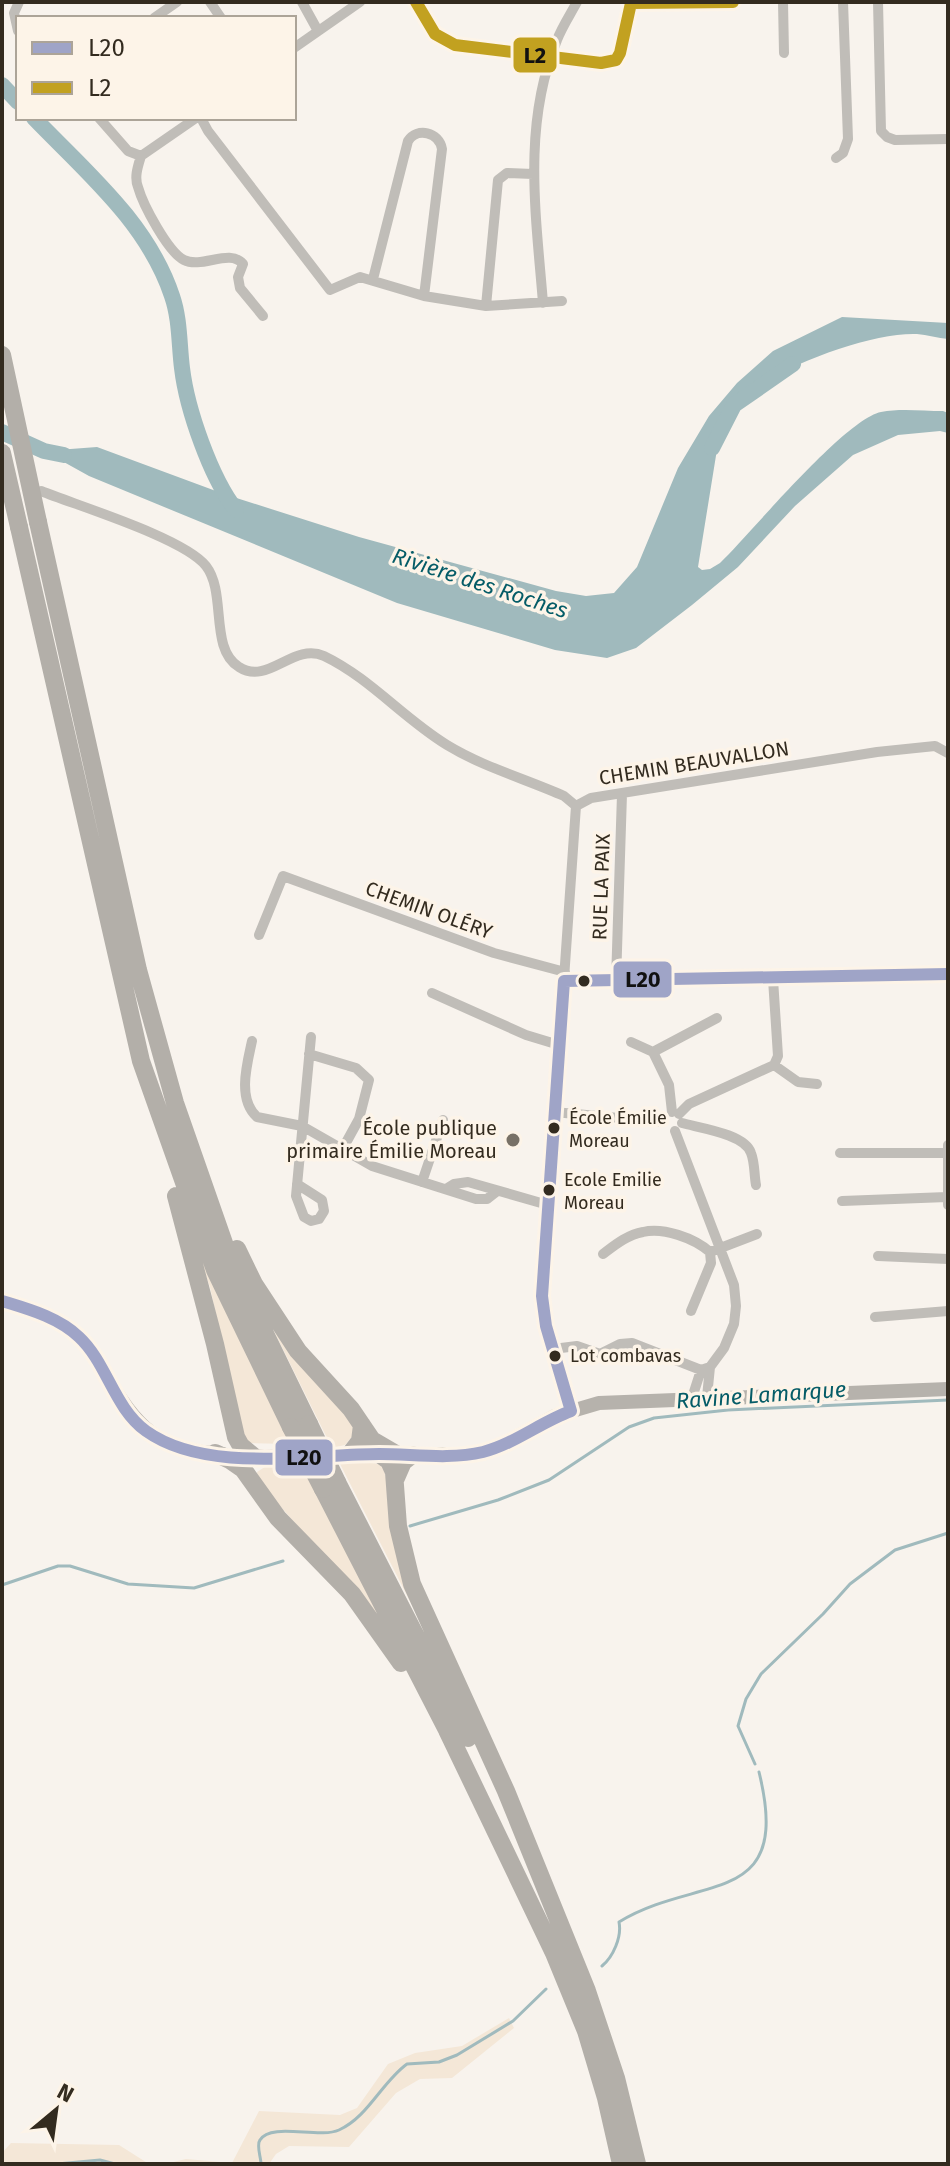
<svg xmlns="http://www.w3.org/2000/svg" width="950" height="2166" font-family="'Fira Sans',sans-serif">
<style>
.green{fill:#f4e7d7}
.water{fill:#a0babd}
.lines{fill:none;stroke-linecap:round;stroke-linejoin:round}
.stream{stroke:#a0babd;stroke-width:3}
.river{stroke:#a0babd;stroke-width:16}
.street{stroke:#c0bdb8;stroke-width:10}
.secondary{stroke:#b6b2ac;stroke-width:14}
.highway{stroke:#b3afa9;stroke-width:18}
.highway-bridge{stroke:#b3afa9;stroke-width:18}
.bus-1-casing{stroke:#fdf4e8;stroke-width:18}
.bus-2-casing{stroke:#fdf4e8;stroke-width:18}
.bus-1{stroke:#9fa4c7;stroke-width:12}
.bus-2{stroke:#c2a120;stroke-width:12}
.bus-dot{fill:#332b1f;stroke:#fdf4e8;stroke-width:3}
.poi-dot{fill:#787167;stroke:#fdf4e8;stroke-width:3}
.labels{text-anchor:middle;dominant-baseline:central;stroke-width:7;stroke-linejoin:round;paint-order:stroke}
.bus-label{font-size:18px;fill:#332b1f;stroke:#fdf4e8;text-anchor:start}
.street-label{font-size:20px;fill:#332b1f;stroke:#fdf4e8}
.poi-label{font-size:20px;fill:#332b1f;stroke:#fdf4e8;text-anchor:end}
.water-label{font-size:22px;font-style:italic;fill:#055c67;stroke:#fdf4e8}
.line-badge{stroke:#fdf4e8;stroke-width:3}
.pale-badge-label{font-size:22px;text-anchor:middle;font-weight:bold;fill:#111}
</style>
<rect width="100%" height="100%" fill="#f8f3ed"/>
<path class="green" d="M203,1253L292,1444L248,1443L242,1436L210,1287L198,1254Z
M262,1307L347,1412L355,1433L345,1445L332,1448Z
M300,1460L378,1614L376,1615L258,1481L257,1472L271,1463Z
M338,1460L382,1464L444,1668Z
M509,2018L514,2028L452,2078L420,2079L396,2093L349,2147L289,2146L276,2154L269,2164H165L186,2159L232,2163L259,2111L340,2115L357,2108L388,2064L415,2053L462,2046Z
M11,2143L119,2145L149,2164H2V2153Z"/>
<path class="water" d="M842,317L948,323V339C938,338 927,335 917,334C869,332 770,369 736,404C727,413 723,425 719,437L698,567L702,570L710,569L720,563C752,532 844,420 881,412C900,408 923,411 943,411L948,413V433L940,431L898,435L853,455L795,506L738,567L692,605L636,648L607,658L555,650L397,603L89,476L44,451L97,447L224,494L359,537L556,591L586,596L614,593L637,567L678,468L709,416L737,383L773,351Z"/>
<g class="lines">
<path class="stream" d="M410,1526L498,1500L549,1480L629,1427L654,1418L728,1410L948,1400
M2,1585L58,1566H70L128,1584L194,1588L283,1561
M755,1764L738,1726L746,1699L761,1674L823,1614L850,1584L895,1550L948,1533
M602,1966C613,1957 622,1937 619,1922C699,1873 793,1910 759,1772
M57,2164L100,2160L115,2164
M261,2164C261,2157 256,2145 260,2140C271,2122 319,2139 339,2130C368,2117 382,2082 407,2064L439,2062L457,2055L513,2021L546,1989"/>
<path class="river" d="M2,85L18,102
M34,118C85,171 148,223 172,296C180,319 179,344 182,368C187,410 211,478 236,510
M2,432L44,451L64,455
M712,448L734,405L793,364"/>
<path class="street" d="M210,2L221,18
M302,2L318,31
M416,2L435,34L455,45L601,63L616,60L620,53L631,3
M627,2H733
M783,2L784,53
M878,2L881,131L887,137L895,140L948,139
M154,18L177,2
M18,31L14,13L19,2
M294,48L360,2
M99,118L128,151L141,156
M201,118L208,131L330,290L360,277L424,296L486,306L562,301
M141,156C138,166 134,177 138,187C143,205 168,252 184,260C202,269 230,248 243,264L238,277L240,288L263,316
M141,156L196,118
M836,158L843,153L848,139L843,2
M373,279L408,141C417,127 439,132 442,149L424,296
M543,303C536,215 522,125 557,40C562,27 570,15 577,2
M486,306L498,180L507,173L533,174
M41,491C78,506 184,538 206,566C227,593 209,649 239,667C268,686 293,642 324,656C370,678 404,719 447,745C483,767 526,779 564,796L576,806
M576,806L591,798L877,752L935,746L948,753
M259,935L283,876L494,953L565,972
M773,979L778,1056L774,1065L798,1082L817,1084
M564,981L948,974
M616,981L622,794
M432,993L526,1035L559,1045
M252,1041C247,1064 237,1099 257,1117L302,1126L372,1166L476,1199H487L496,1192
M631,1042L653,1052L669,1085L672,1112
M653,1052L717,1018
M309,1054L356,1068L369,1080L359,1119L342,1150
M554,1112L662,1122
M679,1114L689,1104L774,1065
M682,1123C700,1128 745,1134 751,1153C755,1163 754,1175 756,1185
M675,1131L734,1285L736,1306L734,1324L724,1348L710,1367L707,1397
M948,1145V1205
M840,1153H946
M422,1182L443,1120
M297,1184L322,1200L324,1211L319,1219L311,1221L304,1217L296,1196L311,1037
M446,1189L454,1184L468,1182L548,1205
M842,1201L947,1197
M603,1254C615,1245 627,1235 643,1232C663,1227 694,1238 710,1252
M878,1256L948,1259
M691,1311L711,1263L710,1252L757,1234
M875,1317L948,1311
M553,1349L577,1346L600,1354L620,1344L632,1343L701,1370L710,1367
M692,1398L701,1370
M571,1411L546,1326L542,1296L576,806"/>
<path class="secondary" d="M2,1301C28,1310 59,1319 79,1338C90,1347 96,1361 104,1373C138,1427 155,1450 223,1454
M244,1455L264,1457L365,1454H472L498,1447L555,1416L599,1403L948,1389"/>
<path class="highway" d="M38,522L138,970L175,1103L232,1266L309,1424
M19,527L141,1061L215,1270L291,1427
M176,1196L215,1344L236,1437L241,1446L253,1456
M237,1249L254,1284L298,1351L351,1409L372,1440L396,1454
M215,1453L230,1460L243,1469L278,1518L352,1594L401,1663
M350,1454L360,1441L362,1425
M379,1454L389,1461L394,1472L398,1526L412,1584L506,1791L587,1991L616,2078L637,2164
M396,1478L403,1462L412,1455
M337,1482L468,1738
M323,1489L447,1730L554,1953L586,2031L606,2098L621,2164"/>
<path class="highway-bridge" d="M2,355L38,522
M2,453L19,527
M309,1424L337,1482
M291,1427L323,1489"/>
<defs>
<path id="bus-1" d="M2,1301C28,1309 58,1317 79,1337C107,1363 114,1408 146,1431C206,1474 310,1454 379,1454C413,1454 449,1460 483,1452C514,1444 541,1422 571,1411L546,1326L542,1296L564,981L948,974"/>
<path id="bus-2" d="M416,2L435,34L455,45L601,63L616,60L620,53L631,3
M631,3L733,2"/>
</defs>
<use href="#bus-1" class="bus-1-casing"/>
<use href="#bus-2" class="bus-2-casing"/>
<use href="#bus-1" class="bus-1"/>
<use href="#bus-2" class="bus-2"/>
</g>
<g class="bus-dot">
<circle cx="584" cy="981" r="7"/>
<circle cx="554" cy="1128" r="7"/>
<circle cx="549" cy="1190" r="7"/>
<circle cx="555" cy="1356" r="7"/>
</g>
<circle class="poi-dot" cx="513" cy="1140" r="8"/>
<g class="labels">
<g class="bus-label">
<text x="569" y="1118">École Émilie<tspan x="569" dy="23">Moreau</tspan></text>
<text x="564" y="1180">Ecole Emilie<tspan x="564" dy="23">Moreau</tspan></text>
<text x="570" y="1356">Lot combavas</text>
</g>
<g class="street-label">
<text transform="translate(694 763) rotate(-9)">CHEMIN BEAUVALLON</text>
<text transform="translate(601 887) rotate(-88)">RUE LA PAIX</text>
<text transform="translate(429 910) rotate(20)">CHEMIN OLÉRY</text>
</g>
<g class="poi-label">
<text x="497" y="1128">École publique<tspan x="497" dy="23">primaire Émilie Moreau</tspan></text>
</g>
<g class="water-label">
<text transform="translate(480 583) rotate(18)">Rivière des Roches</text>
<text transform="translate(761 1395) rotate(-4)">Ravine Lamarque</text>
</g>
</g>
<g class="line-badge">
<rect x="512" y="36" width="46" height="38" rx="8" fill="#c2a120"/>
<rect x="612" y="960" width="61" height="39" rx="8" fill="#9fa4c7"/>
<rect x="274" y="1438" width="60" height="39" rx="8" fill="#9fa4c7"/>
</g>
<g class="pale-badge-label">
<text x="535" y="63">L2</text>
<text x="643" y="987">L20</text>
<text x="304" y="1465">L20</text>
</g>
<rect width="950" height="2166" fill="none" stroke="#332b1f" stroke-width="8"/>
<rect x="16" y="16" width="280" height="104" fill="#fdf4e8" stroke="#aca498" stroke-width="2"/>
<rect x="32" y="42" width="40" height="12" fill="#9fa4c7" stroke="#aca498" stroke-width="2"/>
<text x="88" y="56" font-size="24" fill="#332b1f">L20</text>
<rect x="32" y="82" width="40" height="12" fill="#c2a120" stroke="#aca498" stroke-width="2"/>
<text x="88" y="96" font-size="24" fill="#332b1f">L2</text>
<g transform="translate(56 2110) rotate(29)" stroke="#fdf4e8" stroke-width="6" paint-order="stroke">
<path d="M0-6L14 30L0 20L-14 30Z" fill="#332b1f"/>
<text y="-12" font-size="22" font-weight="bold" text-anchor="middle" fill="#332b1f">N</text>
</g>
</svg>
